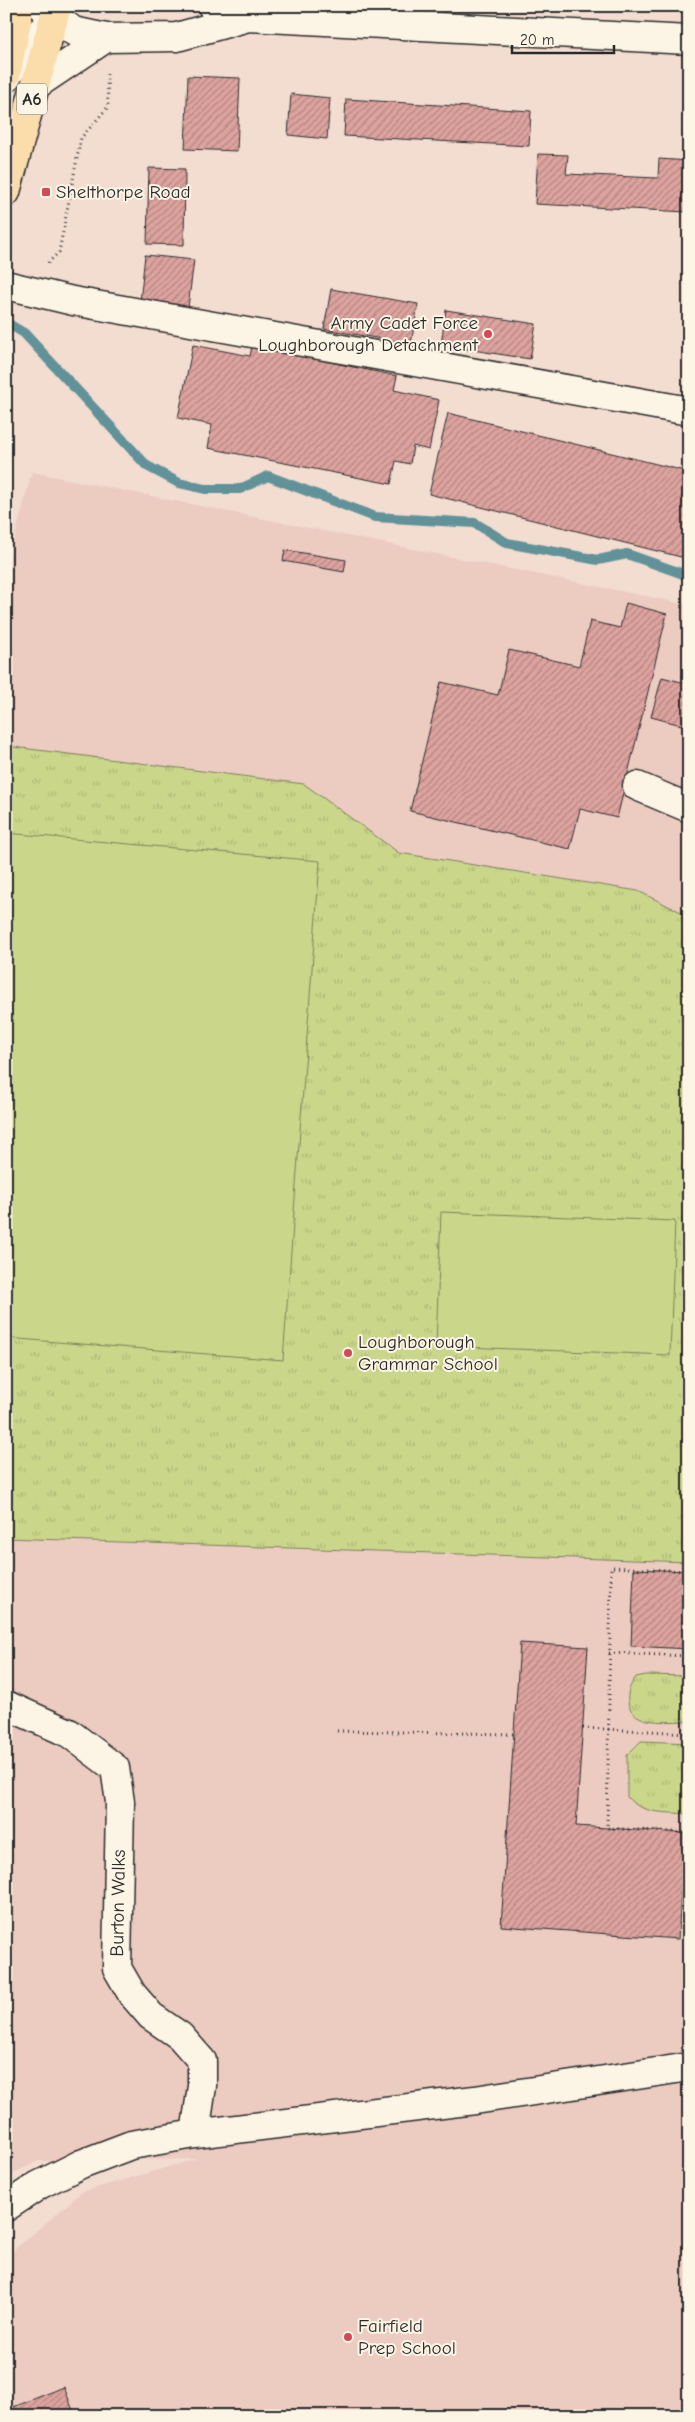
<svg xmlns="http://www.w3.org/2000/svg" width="695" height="2422" font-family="'Comic Neue',sans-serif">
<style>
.built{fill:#eccbc1}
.grass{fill:url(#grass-tufts);stroke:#7a815a}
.garden{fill:#cad78a;stroke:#7a815a}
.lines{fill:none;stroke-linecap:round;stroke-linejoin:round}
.stream{stroke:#629299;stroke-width:10}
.building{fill:url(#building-hatch);stroke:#2b2b2b}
.minor-casing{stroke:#2b2b2b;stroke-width:31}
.highway-casing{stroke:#2b2b2b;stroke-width:31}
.path{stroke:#2b2b2b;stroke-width:3;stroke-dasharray:1 4;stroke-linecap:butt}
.minor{stroke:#fcf5e5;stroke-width:28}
.highway{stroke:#fbddab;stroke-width:28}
.poi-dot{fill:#d1495b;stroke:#fcf5e5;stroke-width:2}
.labels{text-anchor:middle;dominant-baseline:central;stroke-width:4;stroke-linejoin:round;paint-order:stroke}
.shield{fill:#fcf5e5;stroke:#6a6863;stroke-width:1}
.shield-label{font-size:18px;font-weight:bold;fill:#2b2b2b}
.poi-label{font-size:19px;fill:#2b2b2b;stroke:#fcf5e5;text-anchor:start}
.street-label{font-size:19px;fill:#2b2b2b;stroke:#fcf5e5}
</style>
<defs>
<pattern id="grass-tufts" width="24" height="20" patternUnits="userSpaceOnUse" patternTransform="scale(1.25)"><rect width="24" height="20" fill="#cad78a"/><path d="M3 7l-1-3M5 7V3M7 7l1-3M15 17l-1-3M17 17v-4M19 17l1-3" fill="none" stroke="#aeb977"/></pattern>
<pattern id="building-hatch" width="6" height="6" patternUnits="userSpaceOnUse" patternTransform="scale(1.25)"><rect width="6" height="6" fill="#dda39f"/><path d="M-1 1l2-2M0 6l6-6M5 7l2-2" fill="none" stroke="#b38582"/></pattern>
</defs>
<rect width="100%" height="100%" fill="#f3dcd0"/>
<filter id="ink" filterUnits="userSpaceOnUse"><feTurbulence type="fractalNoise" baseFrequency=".02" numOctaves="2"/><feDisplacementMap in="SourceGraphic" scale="10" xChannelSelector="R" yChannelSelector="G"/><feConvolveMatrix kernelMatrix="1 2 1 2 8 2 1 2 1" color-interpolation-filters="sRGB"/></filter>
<g filter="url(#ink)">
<path class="built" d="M32,472L689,605V2416H6V2257L82,2192L196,2159L38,2161L6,2177V572Z"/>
<path class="grass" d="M6,746L304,784L399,853L638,891L689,916V1562L6,1538Z
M646,1675L689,1676V1721C670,1721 632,1727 628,1702C627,1692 630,1685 636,1677Z
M641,1741L689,1743V1814C667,1812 643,1815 627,1797V1755Z"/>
<path class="garden" d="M6,833L320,861L283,1360L6,1338Z
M441,1212L675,1221L670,1355L436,1346Z"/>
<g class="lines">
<path class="stream" d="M7,323L24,333L147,466L179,483L205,489H240L268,476L375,517L475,523L507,543L598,560L627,554L689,576"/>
</g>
<path class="building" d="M188,76L240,78L237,151L185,149Z
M291,94L330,98L327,139L288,135Z
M346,99L531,111L529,146L344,136Z
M538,154L568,155L566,174L658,178L659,159L689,161L687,212L535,204Z
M149,168L185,169L184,245L147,244Z
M145,255L194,260L188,307L140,302Z
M331,289L418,304L411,344L324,329Z
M446,310L536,324L530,359L441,345Z
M193,345L250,356L252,346L397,376L394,390L439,400L429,450L413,446L410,464L396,461L391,484L208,448L212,425L178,418Z
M448,413L689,472V559L429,494Z
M285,550L346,560L344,572L283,561Z
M626,603L667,614L617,818L580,809L570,849L410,811L441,682L498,695L509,650L579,666L590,621L620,628Z
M662,677L689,684V727L651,717Z
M634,1569L689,1571V1649L631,1646Z
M520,1643L588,1647L576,1826L685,1833L678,1939L501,1926Z
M64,2387L75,2416H6V2410Z"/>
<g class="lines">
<defs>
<path id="minor" d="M42,6L73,31L106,38L177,37L248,17
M212,6L248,17L689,40
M6,78L27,47L58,13
M36,85L106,38
M6,285L73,301L689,411
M637,786L689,808
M6,1705L69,1733L115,1768L120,1802L117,1968L132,1994L151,2016L180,2036L202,2061V2086L195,2134
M6,2207L39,2185L81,2164L131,2145L195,2134L475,2100L689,2067"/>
<path id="highway" d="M6,75L20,6
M6,192L57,6"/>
</defs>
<use href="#minor" class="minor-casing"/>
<use href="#highway" class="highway-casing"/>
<path class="path" d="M48,263L59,252L81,138L108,107L107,74
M689,1571L611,1567L607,1828L689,1833
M609,1653L689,1656
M583,1728L689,1733
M337,1731L514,1734"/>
<use href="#minor" class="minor"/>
<use href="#highway" class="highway"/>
</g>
</g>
<g class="poi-dot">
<rect x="41" y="187" width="10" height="10" rx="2.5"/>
<circle cx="488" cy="334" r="5"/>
<circle cx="348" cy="1353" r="5"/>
<circle cx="348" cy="2337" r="5"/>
</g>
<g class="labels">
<rect class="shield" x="17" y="83.5" width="30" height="31" rx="4"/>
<g class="shield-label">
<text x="32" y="99">A6</text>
</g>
<g class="poi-label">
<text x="56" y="192">Shelthorpe Road</text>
<text x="478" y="323" text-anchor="end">Army Cadet Force<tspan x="478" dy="22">Loughborough Detachment</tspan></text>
<text x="358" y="1342">Loughborough<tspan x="358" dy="22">Grammar School</tspan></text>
<text x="358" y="2326">Fairfield<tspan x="358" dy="22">Prep School</tspan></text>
</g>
<g class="street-label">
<text transform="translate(118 1903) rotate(-89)">Burton Walks</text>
</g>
</g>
<rect width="695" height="2422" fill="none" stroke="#fcf5e5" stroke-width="25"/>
<rect x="12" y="12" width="670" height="2397" fill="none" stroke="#2b2b2b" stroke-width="2" filter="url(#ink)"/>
<path d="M512 45v8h102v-8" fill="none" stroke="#2b2b2b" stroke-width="2.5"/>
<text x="520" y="45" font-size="15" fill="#2b2b2b" stroke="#fcf5e5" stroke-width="4" paint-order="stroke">20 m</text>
</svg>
